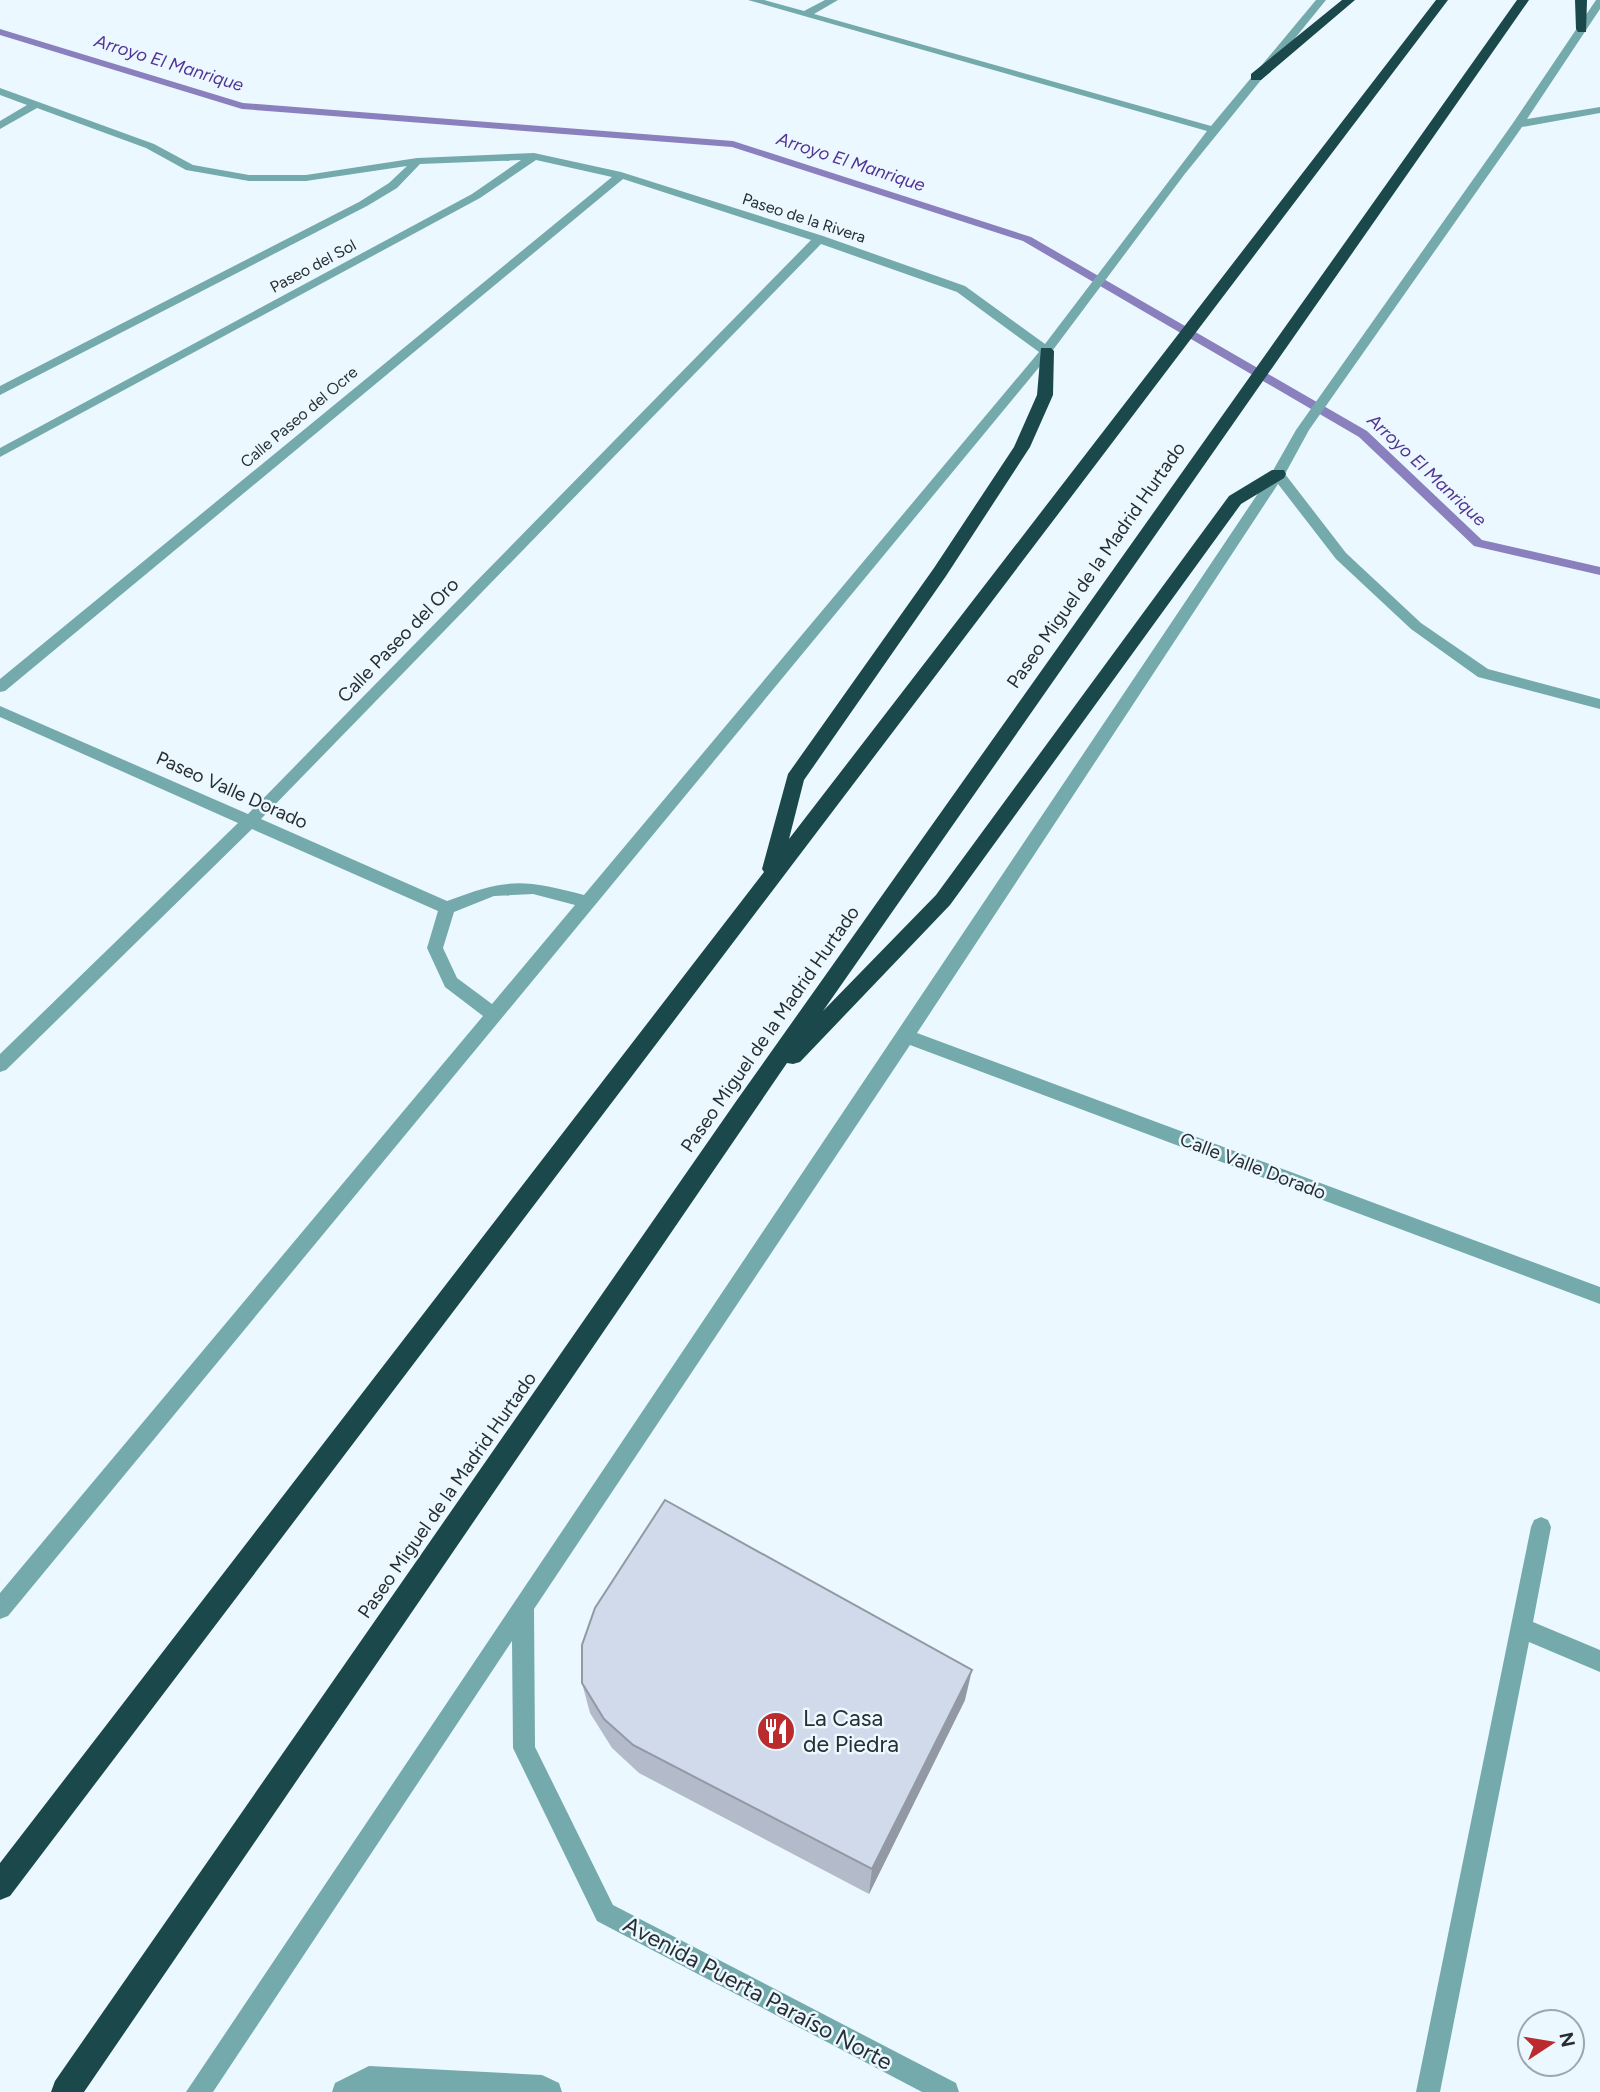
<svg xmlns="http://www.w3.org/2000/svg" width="1600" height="2092" font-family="Figtree,sans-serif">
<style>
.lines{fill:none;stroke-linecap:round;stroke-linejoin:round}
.stream{fill:#8a80bd;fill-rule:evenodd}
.minor{fill:#75aaad;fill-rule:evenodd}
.highway{fill:#1b484b;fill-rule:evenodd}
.wall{fill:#b3bbca}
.shaded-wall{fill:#9299a4}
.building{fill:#d0daeb;stroke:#9299a4;stroke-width:2}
.labels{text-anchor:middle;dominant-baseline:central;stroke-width:5;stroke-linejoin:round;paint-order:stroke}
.far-street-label{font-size:16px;fill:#272f33;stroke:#ebf8ff}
.far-water-label{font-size:18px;font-style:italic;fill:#533496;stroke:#ebf8ff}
.street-label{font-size:19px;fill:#272f33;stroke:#ebf8ff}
.near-poi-label{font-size:23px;fill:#272f33;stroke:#ebf8ff;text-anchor:start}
.near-street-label{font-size:23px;fill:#272f33;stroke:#ebf8ff}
</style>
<rect width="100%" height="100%" fill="#ebf8ff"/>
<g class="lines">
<path class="stream" d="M0,29L243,103L733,141L1031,237L1367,431L1482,540L1600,567V575L1474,546L1359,437L1023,241L732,147L242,109L0,35Z"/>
<path class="minor" d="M748,0H764L804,11L825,0H838L814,14L1211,126L1316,0H1326L1184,175L1050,354L8,1616L0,1619V1593L483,1016L445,987L427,948L438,911L252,829L6,1070L0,1072V1054L238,823L0,717V706L248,814L811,240L623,179L5,691L0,692V679L612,177L536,160L480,198L0,457V448L472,194L521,160L420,164L397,188L367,206L0,395V386L359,202L389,183L407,166L306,181H249L186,170L146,148L37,108L0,129V121L27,105L0,95V88L154,144L193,165L249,175H306L417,158L534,153L621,172L823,236L965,286L1045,344L1207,131ZM821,244L957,292L1039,352L584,895C522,879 508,878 447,901L261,819ZM533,894L575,905L492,1004L457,978L443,948L454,912L494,896Z
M1596,0H1600V9L1527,119L1600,107V113L1522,127L1309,430L1285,474L1346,553L1421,623L1488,669L1600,699V709L1478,677L1411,629L1336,559L1278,484L917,1033L1600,1287V1304L910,1045L534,1609L535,1747L613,1905L956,2083L959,2092H922L597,1921L513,1748L512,1641L213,2092H186L1271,474L1296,430L1513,123Z
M1541,1517L1548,1520L1551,1527L1533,1622L1600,1650V1672L1529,1642L1440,2092H1416L1531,1527L1534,1520Z
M369,2066L542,2075L559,2083L562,2092H332L335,2083Z"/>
<path class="highway" d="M1342,0H1355L1261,80H1251V74Z
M1436,0H1448L10,1896L0,1900V1863L764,872L762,869L788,774L934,568L1014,447L1037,395L1041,348H1051L1054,351L1053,395L1030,447L946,576L804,780L789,839Z
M1517,0H1529L823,1011L936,895L1229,496L1272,470H1284L1286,474L1284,478L1241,504L950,905L800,1062L793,1064L787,1063L84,2092H51L55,2081L737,1100Z
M1575,0H1587L1586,32H1578L1576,29Z"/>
</g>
<path class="wall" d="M582,1683L965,1700L869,1894L639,1773L612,1748L590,1713Z"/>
<path class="shaded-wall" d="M972,1670L965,1700L869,1894L872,1869Z"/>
<path class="building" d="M665,1500L972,1670L872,1869L633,1745L604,1719L582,1683V1645L595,1608Z"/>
<defs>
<symbol id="restaurant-disc" viewBox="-11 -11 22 22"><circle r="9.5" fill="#bb2b2d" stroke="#ebf8ff"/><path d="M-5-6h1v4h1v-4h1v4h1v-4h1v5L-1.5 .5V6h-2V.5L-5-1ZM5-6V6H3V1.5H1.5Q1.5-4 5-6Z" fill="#fff"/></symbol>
</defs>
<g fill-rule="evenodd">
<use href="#restaurant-disc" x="754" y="1709" width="44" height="44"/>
</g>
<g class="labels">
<g class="far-street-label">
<text transform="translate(804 218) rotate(18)">Paseo de la Rivera</text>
<text transform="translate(313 266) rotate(-28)">Paseo del Sol</text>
<text transform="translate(299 417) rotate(-40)">Calle Paseo del Ocre</text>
</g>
<g class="far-water-label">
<text transform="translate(169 63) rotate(17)">Arroyo El Manrique</text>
<text transform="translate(851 162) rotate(18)">Arroyo El Manrique</text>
<text transform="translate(1427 470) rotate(43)">Arroyo El Manrique</text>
</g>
<g class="street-label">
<text transform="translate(1096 565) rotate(-55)">Paseo Miguel de la Madrid Hurtado</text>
<text transform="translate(398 640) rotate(-46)">Calle Paseo del Oro</text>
<text transform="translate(232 790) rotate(24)">Paseo Valle Dorado</text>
<text transform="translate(770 1029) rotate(-55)">Paseo Miguel de la Madrid Hurtado</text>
<text transform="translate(1253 1166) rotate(21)">Calle Valle Dorado</text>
<text transform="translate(447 1495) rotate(-55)">Paseo Miguel de la Madrid Hurtado</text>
</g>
<g class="near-poi-label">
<text x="803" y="1718">La Casa<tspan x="803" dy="26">de Piedra</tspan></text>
</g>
<g class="near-street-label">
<text transform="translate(758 1993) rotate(28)">Avenida Puerta Paraíso Norte</text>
</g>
</g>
<g transform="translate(1551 2043) rotate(78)"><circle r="33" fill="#ebf8ff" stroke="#9da8ad" stroke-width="2"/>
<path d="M0-5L12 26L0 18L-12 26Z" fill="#bb2b2d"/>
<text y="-10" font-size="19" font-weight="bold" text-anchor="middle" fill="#272f33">N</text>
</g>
</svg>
